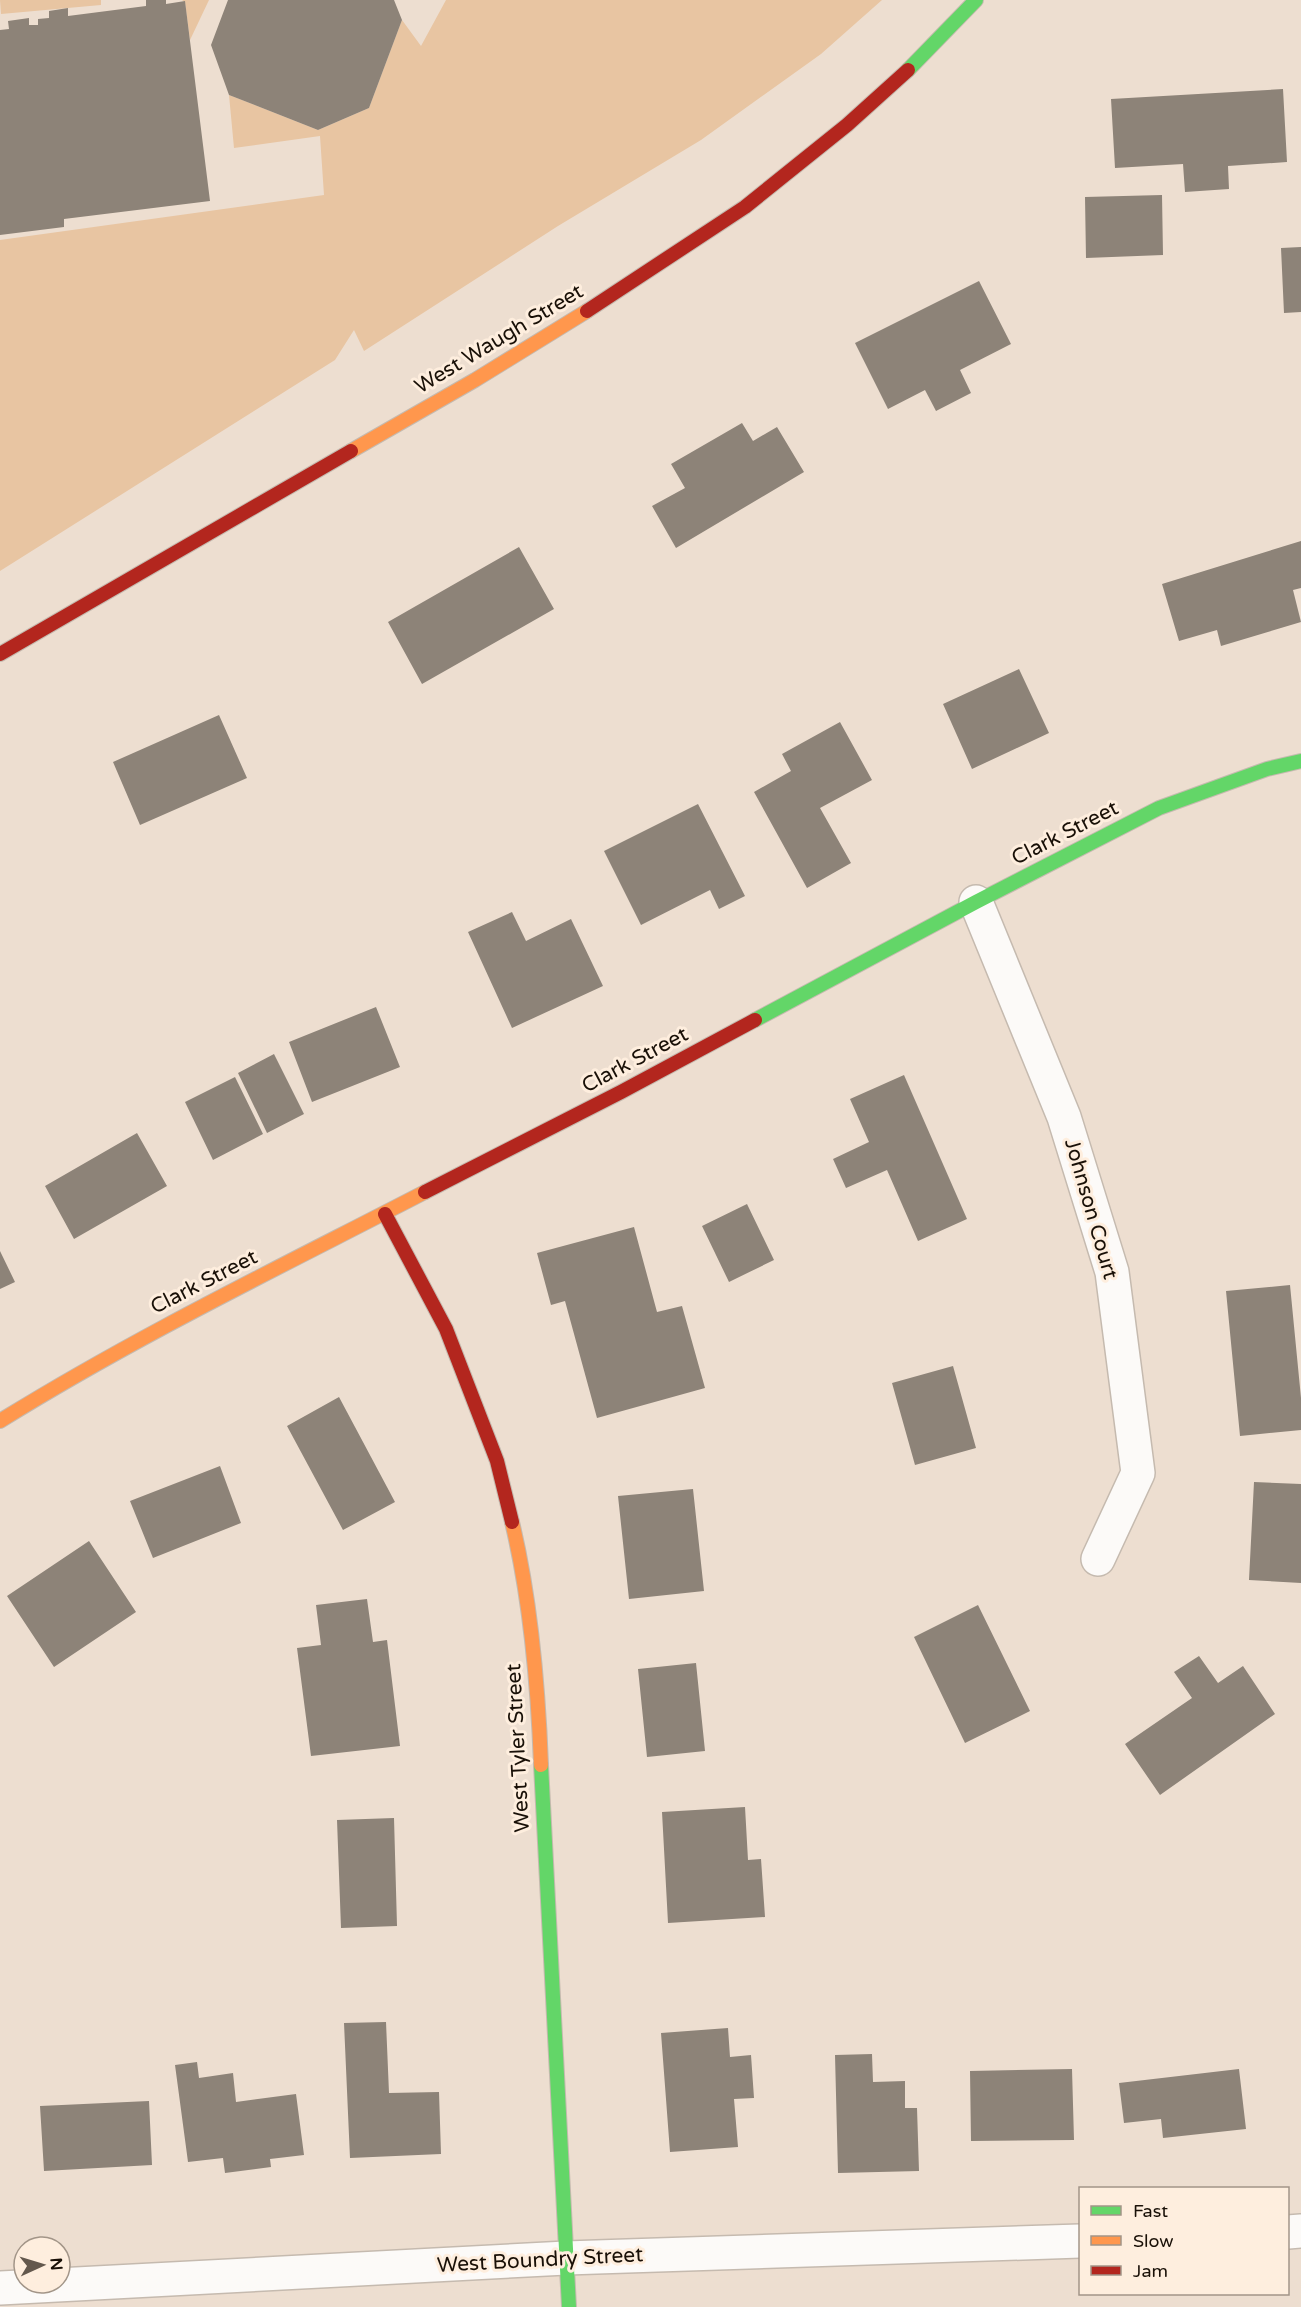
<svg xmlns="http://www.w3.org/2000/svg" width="1301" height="2307" font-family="'Varela Round',sans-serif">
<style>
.green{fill:#e8c5a2}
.building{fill:#8d8378}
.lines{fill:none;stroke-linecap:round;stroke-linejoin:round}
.street-casing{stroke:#c5baaf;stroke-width:36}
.fast-casing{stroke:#c5baaf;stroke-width:16}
.slow-casing{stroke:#c5baaf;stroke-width:16}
.jam-casing{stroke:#c5baaf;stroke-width:16}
.street{stroke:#fcfaf8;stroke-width:33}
.fast{stroke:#63d668;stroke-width:14}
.slow{stroke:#ff974d;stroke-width:14}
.jam{stroke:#b3261e;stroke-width:14}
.labels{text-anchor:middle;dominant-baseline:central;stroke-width:6;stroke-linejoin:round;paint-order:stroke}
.street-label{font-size:21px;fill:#191007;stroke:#feeede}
</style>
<rect width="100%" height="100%" fill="#edded0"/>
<path class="green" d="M0,0H101V5L1,14Z
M182,0H209L190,40L185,2Z
M446,0H882L821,54L701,140L558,226L364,351L354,330L335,360L0,571V240L324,195L320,136L234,148L229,95L318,130L369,108L402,20L421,46Z"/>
<path class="building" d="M146,0H166V4L185,1L210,201L64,219V227L0,235V30L9,29L8,21L29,18V25H38V19L49,18V11L68,8V16L146,6Z
M228,0H394L402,20L369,108L318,130L229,95L211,45Z
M1283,89L1287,162L1228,166L1229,189L1185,192L1183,164L1115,168L1111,99Z
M1162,195L1163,255L1086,258L1085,197Z
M1301,247V312L1284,313L1281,248Z
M979,281L1011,344L960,370L971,393L936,411L925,390L888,409L855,343Z
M742,423L753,441L777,427L804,472L676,548L652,506L685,488L671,464Z
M1301,541V588L1293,590L1301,622L1221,646L1217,630L1179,641L1162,584Z
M519,547L554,609L422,684L388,622Z
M1019,669L1049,733L972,769L943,704Z
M219,715L247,778L140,825L113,762Z
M840,722L872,780L820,808L851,863L807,888L754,792L791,771L782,754Z
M698,804L745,896L719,909L710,890L641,925L604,851Z
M512,912L526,941L571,919L603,986L512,1028L468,932Z
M376,1007L400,1067L312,1102L289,1042Z
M274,1054L304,1114L267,1133L238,1073Z
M904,1075L967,1219L918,1241L887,1170L846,1188L833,1159L869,1142L850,1099Z
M235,1077L263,1134L213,1160L185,1102Z
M137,1133L167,1186L74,1239L45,1186Z
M747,1204L774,1260L729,1282L702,1226Z
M634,1227L657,1312L682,1306L705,1388L597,1418L565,1301L551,1305L537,1253Z
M0,1251L15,1282L0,1289Z
M1290,1285L1301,1398V1430L1240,1436L1226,1291Z
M953,1366L976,1448L915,1465L892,1383Z
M339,1397L395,1502L343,1530L287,1426Z
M220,1466L241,1523L153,1558L130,1501Z
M1254,1482L1301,1484V1583L1249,1580Z
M693,1489L704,1591L629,1599L618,1496Z
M89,1541L136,1612L54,1667L7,1596Z
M367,1599L373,1642L387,1640L400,1746L311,1756L297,1648L321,1645L316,1605Z
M978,1605L1030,1711L965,1743L914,1637Z
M1199,1656L1218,1683L1243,1666L1275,1714L1160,1795L1125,1744L1192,1698L1174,1672Z
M696,1663L705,1751L647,1757L638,1669Z
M745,1807L748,1860L761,1859L765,1917L668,1923L662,1812Z
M394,1818L397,1926L341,1928L337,1820Z
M386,2022L389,2093L439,2092L441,2154L350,2158L344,2023Z
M728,2028L730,2057L751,2055L754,2098L734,2099L738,2147L670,2152L661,2033Z
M872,2054L873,2082L905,2081V2108H917L919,2171L838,2173L835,2055Z
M197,2062L199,2078L233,2073L236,2102L296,2094L304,2155L270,2159L271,2167L225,2173L223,2158L188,2162L175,2065Z
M1072,2069L1074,2140L971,2141L970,2071Z
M1239,2069L1246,2129L1163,2138L1161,2119L1124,2123L1119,2083Z
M149,2101L152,2165L44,2171L40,2106Z"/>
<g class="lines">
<defs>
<path id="street" d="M976,902L1064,1117L1112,1272L1138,1473L1098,1559
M1288,2232L1301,2231
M0,2288L566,2258L1080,2241"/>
<path id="fast" d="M908,70L976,0
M755,1020L976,902L1159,808L1267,769L1301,761
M541,1765L569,2307"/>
<path id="slow" d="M351,451L475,380L587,311
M0,1421C137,1336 282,1266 425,1192
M512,1522C531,1601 538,1684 541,1765"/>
<path id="jam" d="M587,311L745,207L847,125L908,70
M0,654L351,451
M425,1192L621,1092L755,1020
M385,1214L446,1329L497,1461L512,1522"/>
</defs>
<use href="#street" class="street-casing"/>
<use href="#fast" class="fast-casing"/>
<use href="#slow" class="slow-casing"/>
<use href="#jam" class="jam-casing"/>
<use href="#street" class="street"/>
<use href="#fast" class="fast"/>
<use href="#slow" class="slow"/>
<use href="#jam" class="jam"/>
</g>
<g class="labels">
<g class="street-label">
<text transform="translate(499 339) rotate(-31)">West Waugh Street</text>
<text transform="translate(1065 833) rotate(-27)">Clark Street</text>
<text transform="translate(635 1060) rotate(-28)">Clark Street</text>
<text transform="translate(1091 1209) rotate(74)">Johnson Court</text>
<text transform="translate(204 1282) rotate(-27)">Clark Street</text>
<text transform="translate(518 1748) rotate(-93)">West Tyler Street</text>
<text transform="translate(540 2260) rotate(-3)">West Boundry Street</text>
</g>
</g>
<rect x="1079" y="2187" width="210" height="108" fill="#feeede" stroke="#a29588" stroke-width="1.5"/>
<rect x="1091" y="2206" width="30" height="9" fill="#63d668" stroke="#a29588" stroke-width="1.5"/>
<text x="1133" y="2217" font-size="18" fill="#191007">Fast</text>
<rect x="1091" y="2236" width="30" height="9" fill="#ff974d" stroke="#a29588" stroke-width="1.5"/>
<text x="1133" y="2247" font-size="18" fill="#191007">Slow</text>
<rect x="1091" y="2266" width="30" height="9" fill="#b3261e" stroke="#a29588" stroke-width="1.5"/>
<text x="1133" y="2277" font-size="18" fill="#191007">Jam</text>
<g transform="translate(42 2265) rotate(86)"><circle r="28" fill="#feeede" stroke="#a29588" stroke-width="1.5"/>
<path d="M0-4.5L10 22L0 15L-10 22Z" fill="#63584d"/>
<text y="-9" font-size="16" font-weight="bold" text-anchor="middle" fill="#191007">N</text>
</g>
</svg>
